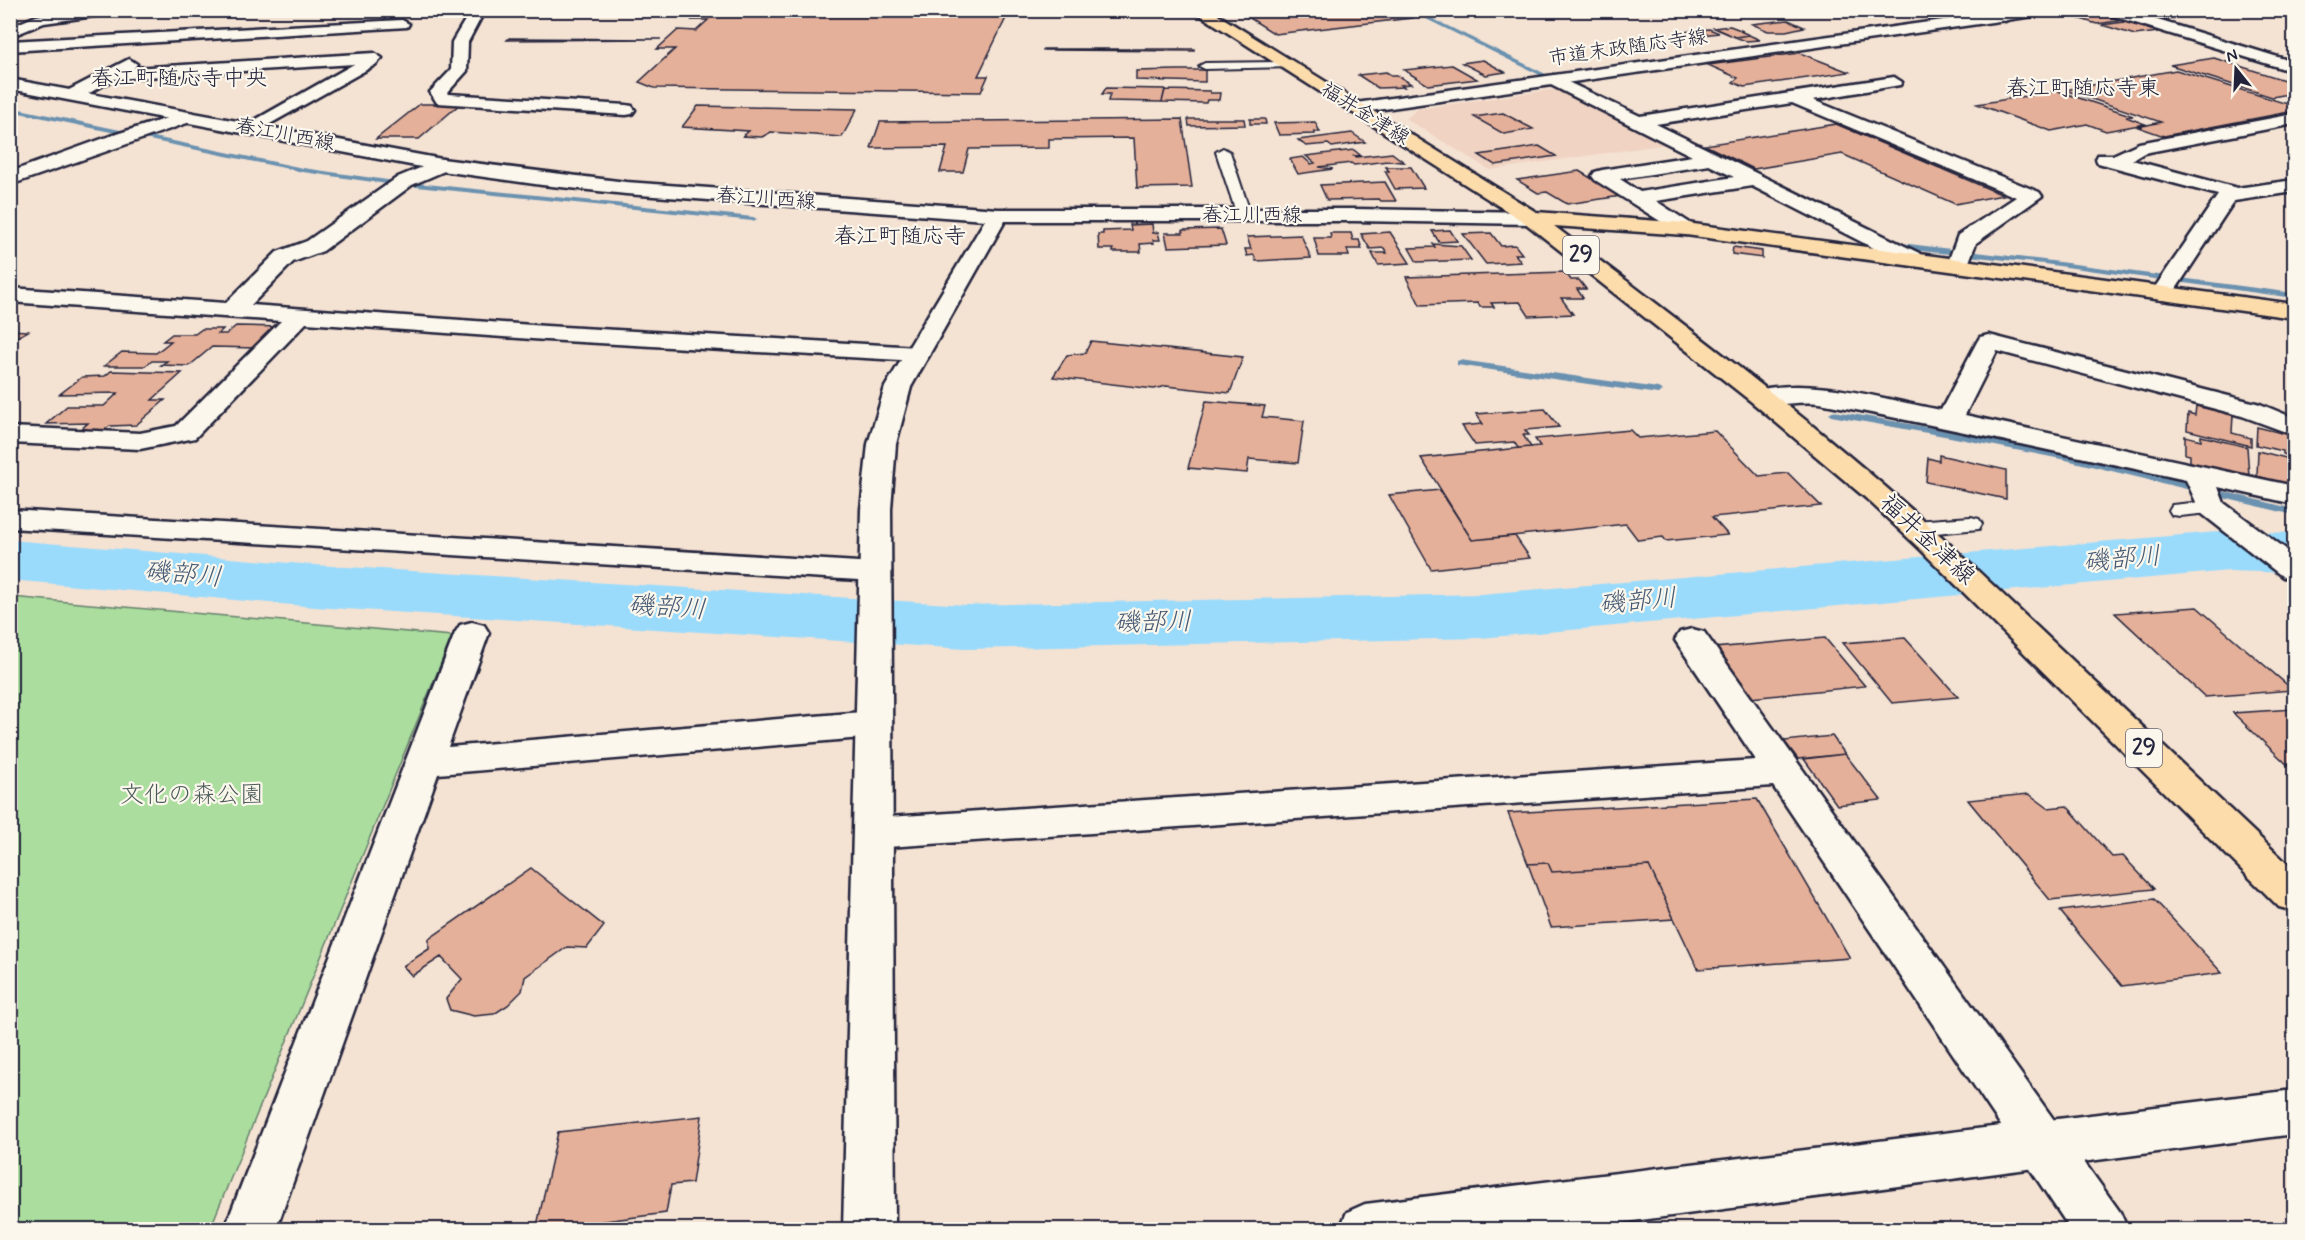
<svg xmlns="http://www.w3.org/2000/svg" width="2305" height="1240" font-family="Mynerve,'Klee One',sans-serif">
<style>
.built{fill:#f0d3c2}
.green{fill:#aadd9e;stroke:#66806c;stroke-width:1.5}
.lines{fill:none;stroke-linecap:round;stroke-linejoin:round}
.stream{fill:#6a91af;fill-rule:evenodd}
.river{fill:#9adbfc;fill-rule:evenodd}
.building{fill:#e5b099;stroke:#22223b;stroke-width:1.5}
.lane-casing{stroke:#22223b;stroke-width:4}
.street-casing{stroke:#22223b;stroke-width:5}
.secondary-casing{stroke:#22223b;stroke-width:5}
.primary-casing{stroke:#22223b;stroke-width:5}
.lane{fill:#fbf7ec;fill-rule:evenodd}
.street{fill:#fbf7ec;fill-rule:evenodd}
.secondary{fill:#fbf7ec;fill-rule:evenodd}
.primary{fill:#fddcac;fill-rule:evenodd}
.labels{text-anchor:middle;dominant-baseline:central;stroke-width:4.5;stroke-linejoin:round;paint-order:stroke}
.far-street-label{font-size:20px;fill:#22223b;stroke:#fbf7ec}
.far-quarter-label{font-size:22px;fill:#22223b;stroke:#fbf7ec}
.shield{fill:#fbf7ec;stroke:#636270;stroke-width:1.5}
.shield-label{font-size:22px;font-weight:bold;fill:#22223b}
.street-label{font-size:24px;fill:#22223b;stroke:#fbf7ec}
.park-label{font-size:24px;fill:#4b5a59;stroke:#fbf7ec}
.water-label{font-size:26px;font-style:italic;fill:#465a75;stroke:#fbf7ec}
</style>
<rect width="100%" height="100%" fill="#f4e2d3"/>
<filter id="ink" filterUnits="userSpaceOnUse"><feTurbulence type="fractalNoise" baseFrequency=".0167" numOctaves="2"/><feDisplacementMap in="SourceGraphic" scale="12" xChannelSelector="R" yChannelSelector="G"/><feConvolveMatrix kernelMatrix="1 2 1 2 8 2 1 2 1" color-interpolation-filters="sRGB"/></filter>
<g filter="url(#ink)">
<path class="built" d="M1558,89L1667,144L1490,170L1406,119L1417,109Z"/>
<path class="green" d="M11,597L452,636L210,1229H11Z"/>
<g class="lines">
<path class="stream" d="M1415,10L1562,82L1563,83L1558,84L1408,10Z
M10,107L303,168L387,180L753,217L757,219L753,221L387,184L303,172L10,111Z
M1892,242L2044,260L2294,293V298L2044,264L1902,249L1892,246Z
M1460,360L1658,388L1663,391L1658,394L1457,365V361Z
M1834,411C1989,436 2142,470 2294,509V515L2066,460L1950,437L1831,416L1829,414Z"/>
<path class="river" d="M2229,531L2294,533V573L2229,571L1481,638L966,649L315,607L10,580V540L315,565L966,605L1481,594Z"/>
</g>
<path class="building" d="M702,10H1016L1014,16H1007L978,76H988L981,92L654,88L639,82L675,49H657L678,30L696,31L708,20H692Z
M1237,10H1295L1306,17L1365,10H1396L1412,18L1275,34Z
M2091,10L2124,20L2097,24L2064,14Z
M2125,10H2207L2163,15L2174,19L2157,20Z
M1788,20L1804,27L1786,31H1768L1752,24Z
M2124,22L2158,32L2135,35L2102,25Z
M1730,26L1743,31H1740L1749,35L1735,37L1714,28Z
M1709,29L1719,33L1684,37L1675,33Z
M1749,35L1760,40L1746,41L1735,37Z
M509,38L661,39L507,40Z
M1043,49H1194V51L1043,50Z
M1800,53L1849,72L1744,87L1733,82L1738,78L1708,65Z
M2214,58L2294,83V93L2272,97L2170,65Z
M1483,60L1505,72L1486,75L1462,63Z
M1452,65L1477,79L1428,85L1404,70Z
M1177,70H1205V82L1136,80V71Z
M2176,70L2294,106V111L2164,136L2138,127L2161,122L2065,90Z
M1386,72L1391,75H1397L1411,84L1401,85L1404,87L1378,88L1358,75Z
M1106,88L1165,89L1162,102L1108,101L1110,94H1102Z
M1165,90L1210,91V93H1220L1219,100H1207L1206,103L1162,102Z
M2058,91L2133,116L2126,117L2145,124L2106,131L2087,124L2051,131L1977,104Z
M420,104H460L419,139H376Z
M698,106L857,109L842,137L771,132L762,137L743,136L749,131L682,127Z
M1503,113L1533,129L1504,134L1474,117Z
M1182,119L1192,187L1137,188L1134,138L1049,139V148L969,149L963,172H940L947,147L871,148L880,122Z
M1188,119H1244L1245,125L1189,126Z
M1250,119H1265L1266,124H1250Z
M1315,122L1320,132H1314L1315,134L1279,135L1274,123Z
M1836,124L2003,195L1955,204L1842,154L1754,169L1705,145Z
M1352,133L1365,142L1332,147L1328,144L1306,146L1298,140Z
M1539,146L1556,156L1495,165L1479,155Z
M1354,150L1360,155L1354,156L1356,157L1392,153L1404,162L1388,161L1354,165L1351,163L1319,167L1333,169L1298,174L1290,159L1303,157L1311,164L1315,163L1306,156Z
M1386,167H1411L1424,188L1395,189L1385,171H1389Z
M1579,171L1621,196L1567,204L1547,192L1538,193L1517,180Z
M1385,182L1396,201H1381L1379,199L1327,200L1320,185Z
M1152,224L1153,233L1158,232L1160,240H1153L1154,243L1140,244L1141,252H1113V249H1099L1098,234H1103V231L1131,230L1130,225Z
M1221,229L1226,245L1168,247L1165,233H1183V230Z
M1450,230L1457,241L1439,242L1432,231Z
M1390,232L1410,263L1378,265L1372,253H1387L1384,248L1370,249L1361,234Z
M1330,233H1351L1353,240H1359L1362,249H1347L1349,256H1319L1314,238H1331Z
M1491,233L1501,246L1515,245L1522,254H1515L1521,262L1486,264L1463,234Z
M1301,235L1311,258L1256,261L1254,255L1247,256L1245,249H1251L1247,237Z
M1433,244L1461,246L1471,260L1417,262L1409,248L1435,247Z
M1733,247L1762,251V258L1732,254Z
M1565,272L1571,280H1579L1586,289H1577L1583,298H1561L1573,314L1529,316L1520,302L1491,303L1494,307H1480L1478,303L1420,305L1406,277Z
M236,326L282,327L257,348L212,347L189,366L161,365L167,361H152L145,366H104L122,352L156,353L171,341H163L172,334H195L202,329H223L218,334H226Z
M10,330L28,331L10,341Z
M1091,341L1243,357L1230,393L1166,386L1154,389L1053,377L1067,355L1085,353Z
M111,371L182,373L152,400H165L136,425L110,426L104,430L79,431L88,423L46,424L67,406H104L118,393L60,394L82,377L105,376Z
M1206,401L1265,406L1262,417L1304,421L1298,463L1249,459L1247,473L1188,468Z
M2196,406L2233,415L2232,433L2251,438V446L2187,430L2188,413L2195,415Z
M1545,409L1559,427L1525,430L1529,435H1523L1531,447L1518,448L1514,442L1475,445L1462,426L1483,424L1476,414Z
M2257,427L2294,436V457L2283,454V451L2256,445Z
M1630,430L1638,438L1715,431L1759,476L1788,473L1821,506L1712,517L1728,535L1666,541L1663,537L1638,540L1626,524L1472,540L1421,458L1540,446L1535,439Z
M2185,436L2201,440V436L2247,447L2249,476L2190,462V455L2185,454Z
M2258,451L2294,460V486L2257,476Z
M1939,455L2006,470V499L1926,482L1928,458L1939,461Z
M1440,490L1472,540L1515,536L1530,558L1431,569L1389,495Z
M2197,607L2293,690L2205,697L2115,613Z
M1825,638L1865,686L1750,698L1714,648Z
M1905,638L1958,697L1892,703L1843,643Z
M2294,709V771L2233,713Z
M1832,736L1845,754L1798,759L1784,741Z
M1845,754L1881,800L1837,805L1804,759Z
M2029,794L2048,808L2067,806L2112,857L2123,856L2154,889L2050,900L1968,800Z
M1757,799L1850,958L1698,969L1649,866L1552,872L1548,863L1528,864L1508,813Z
M1548,863L1552,872L1649,866L1674,919L1551,927L1528,864Z
M531,868L604,926L587,948L567,947L525,977L522,991L508,1005L494,1014L474,1016L450,1010L446,999L462,979L441,957L412,976L403,966L429,949V939Z
M2154,899L2222,973L2122,986L2060,911Z
M702,1116L692,1183L671,1185L666,1213L536,1230L558,1132Z
M2294,1221V1230H2236Z"/>
<g class="lines">
<defs>
<path id="lane" d="M1287,62L1291,63V67L1205,69L1199,66L1205,63Z
M1223,148L1230,152L1251,215L1249,218H1239L1237,215L1216,152Z
M2211,501L2219,502L2222,507L2219,512L2180,516L2172,515L2169,510L2172,505Z
M1971,517L1979,519L1982,524L1979,529L1914,535L1906,533L1903,528L1906,523L1914,521Z"/>
<path id="street" d="M73,10H116L109,14L44,23L10,37V27L36,16Z
M471,10H485L468,42L467,71L447,93L448,94L626,105L632,106L635,110L632,114L626,115L437,103L430,92L451,70L452,42Z
M1978,10H2000L2012,17L2005,21Z
M2101,10H2125L2294,62V72L2103,13Z
M2277,10H2294V17L2279,13Z
M402,20L409,24L407,27L10,51V41Z
M374,53L382,58L375,65L252,134L246,133L243,129L246,125L354,64L114,79L79,99L73,100L65,95L67,91L129,59L137,64L134,68Z
M1553,75L1640,116L1894,77L1902,82L1900,85L1813,100L2039,192L2042,196L1976,243L1966,270L1958,272L1950,270L1947,265L1958,235L2016,197L1792,103L1656,124L1919,253L1922,258L1919,263L1911,265L1903,263L1752,186L1656,201L1693,225L1696,229L1693,233L1686,235L1679,233L1595,180L1592,176L1595,172L1602,170L1692,156L1547,83L1545,80ZM1709,165L1734,177L1640,192L1620,179Z
M187,112L193,113L196,117L193,121L10,185V172L110,136Z
M2294,114V124L2144,153L2132,160L2237,188L2294,180V192L2234,201L2170,298L2162,300L2154,298L2151,293L2218,195L2098,163L2096,159L2098,155H2113L2139,143Z
M442,159L449,161L451,165L449,169L412,185L323,251L293,262L251,305L546,326L918,347L927,349L930,354L927,359L918,361L546,340L306,323L195,438L140,449L10,443V427L140,433L176,426L281,321L10,302V288L226,303L277,252L307,241L398,177Z
M1989,335L2260,404L2294,418V435L2242,416L1997,351L1965,415L2294,486V504L2218,487L2224,503L2294,555V579L2283,577L2201,513L2186,480C2066,454 1946,427 1825,404C1801,399 1776,408 1753,403L1749,397L1753,391C1814,376 1880,399 1941,410L1977,342L1980,337Z
M10,510L875,563L886,565L891,572L886,579L875,581L10,528Z
M472,622L484,625L489,633L448,747L874,711L887,715L892,724L887,733L874,737L438,774L276,1230H224L455,633L460,625Z
M1692,629L1704,632L2120,1212L2128,1230H2071L1773,786L873,848L859,844L853,833L859,822L873,818L1756,760L1675,640L1680,632Z"/>
<path id="secondary" d="M2014,10H2055L2048,14L1356,113L1350,112L1347,108L1350,104L1356,103Z
M10,79L442,159L626,182L998,209H1354L1531,212L1538,214L1541,218L1538,222L1531,224L1354,221H1005L911,387L896,444L891,509L895,1230H843L861,509L868,444L885,387L985,220L626,194L542,185L442,171L10,89Z
M2294,1090V1134L1565,1230H1339L1347,1212L1365,1204Z"/>
<path id="primary" d="M1192,10H1210L1536,212L1686,223L2294,304V318L1686,235L1554,226C1686,326 1819,425 1942,537L2294,870V911L2279,907L1920,549L1868,500L1753,403L1524,222Z"/>
</defs>
<use href="#lane" class="lane-casing"/>
<use href="#street" class="street-casing"/>
<use href="#secondary" class="secondary-casing"/>
<use href="#primary" class="primary-casing"/>
<use href="#lane" class="lane"/>
<use href="#street" class="street"/>
<use href="#secondary" class="secondary"/>
<use href="#primary" class="primary"/>
</g>
</g>
<g class="labels">
<g class="far-street-label">
<text transform="translate(1628 48) rotate(-8)">市道末政随応寺線</text>
<text transform="translate(1365 114) rotate(32)">福井金津線</text>
<text transform="translate(285 135) rotate(11)">春江川西線</text>
<text transform="translate(766 199) rotate(4)">春江川西線</text>
<text x="1252" y="215">春江川西線</text>
</g>
<g class="far-quarter-label">
<text x="179" y="79">春江町随応寺中央</text>
<text x="2083" y="89">春江町随応寺東</text>
<text x="900" y="237">春江町随応寺</text>
</g>
<g class="shield">
<rect x="1563" y="236" width="36" height="38" rx="4.5"/>
<rect x="2126" y="729" width="36" height="38" rx="4.5"/>
</g>
<g class="shield-label">
<text x="1581" y="255">29</text>
<text x="2144" y="748">29</text>
</g>
<g class="street-label">
<text transform="translate(1927 540) rotate(43)">福井金津線</text>
</g>
<g class="park-label">
<text x="192" y="795">文化の森公園</text>
</g>
<g class="water-label">
<text transform="translate(2122 560) rotate(-5)">磯部川</text>
<text transform="translate(183 575) rotate(5)">磯部川</text>
<text transform="translate(1638 602) rotate(-5)">磯部川</text>
<text transform="translate(667 608) rotate(4)">磯部川</text>
<text transform="translate(1153 623) rotate(-1)">磯部川</text>
</g>
</g>
<rect width="2305" height="1240" fill="none" stroke="#fbf7ec" stroke-width="36"/>
<rect x="18" y="18" width="2269" height="1204" fill="none" stroke="#22223b" stroke-width="2" filter="url(#ink)"/>
<g transform="translate(2236 69) rotate(342)" stroke="#fbf7ec" stroke-width="4.5" paint-order="stroke">
<path d="M0-4.5L10 22L0 15L-10 22Z" fill="#22223b"/>
<text y="-9" font-size="16" font-weight="bold" text-anchor="middle" fill="#22223b">N</text>
</g>
</svg>
